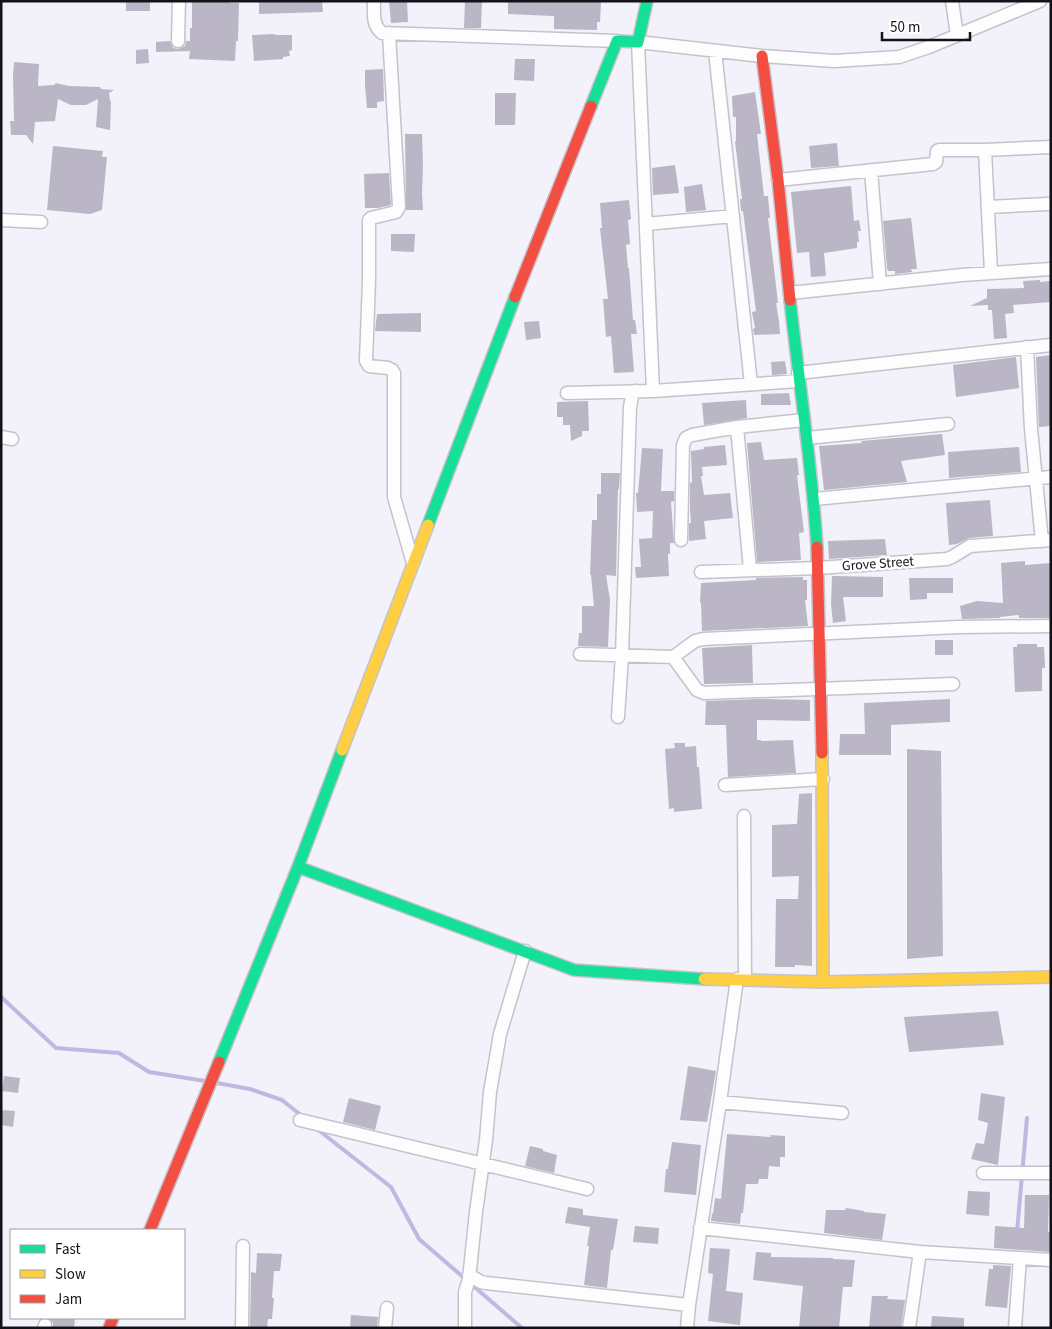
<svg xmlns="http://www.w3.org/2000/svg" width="1052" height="1329" font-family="'Source Sans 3',sans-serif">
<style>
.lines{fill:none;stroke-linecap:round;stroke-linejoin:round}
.stream{stroke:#c3b6e2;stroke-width:4}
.building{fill:#bab6c5}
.street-casing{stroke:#c5c2cb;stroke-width:15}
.fast-casing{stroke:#c5c2cb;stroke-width:14}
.slow-casing{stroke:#c5c2cb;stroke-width:14}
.jam-casing{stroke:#c5c2cb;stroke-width:14}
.street{stroke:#fdfdfe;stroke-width:12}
.fast{stroke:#16e098;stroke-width:11}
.slow{stroke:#ffcf43;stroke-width:11}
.jam{stroke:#f24e42;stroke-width:11}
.labels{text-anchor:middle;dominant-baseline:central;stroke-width:5;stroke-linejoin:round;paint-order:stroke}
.street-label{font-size:14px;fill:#141219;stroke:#fff}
</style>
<rect width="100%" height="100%" fill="#f3f1fa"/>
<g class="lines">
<path class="stream" d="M1,997L56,1048L119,1053L149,1072L205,1081
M217,1083L250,1089L282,1100L302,1116
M317,1129L391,1187L419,1239L522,1328
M1017,1232L1027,1118"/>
</g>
<path class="building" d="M126,1H150V11H126Z
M192,1H230V3H239L238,41H236L235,61L189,59L190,51L156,52V42L170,41L173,48L178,49L185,46L186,41H190V28H192Z
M259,1H322L323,12L259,14Z
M389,1H407L408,22L391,23Z
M465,1H482L481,28H464Z
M508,1H601L600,22H597V30L554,29V16L508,14Z
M274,34L276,35H292V50L289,51L290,56L283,57V59L254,61L252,35Z
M148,49L149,63L136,64V50Z
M515,59H535L534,81L514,80Z
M14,62L39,64L38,86L54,85L56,83L69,86L100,87L101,89L114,90L109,93L110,101H111L110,130L96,127L98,99L86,105H71L58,99L55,121L35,122L33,144L26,135H11L10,121H14L13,75Z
M383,69L384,101L377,102V108H367L365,86V70Z
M755,92L761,134H757L764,196H768L770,218H768L775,277L778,303H776L779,321L780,334L754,335L753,329L755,328L752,312L756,311L743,211H741L740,199H742L735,141H736V117H733L732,96Z
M495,93H516L515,125H495Z
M405,134H422L423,166L422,193L423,210H406Z
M837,143L839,166L811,168L809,146Z
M53,146L103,151L102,157H107L102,210L90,214L47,210Z
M675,165L679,193L653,195L652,168Z
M389,173L391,205L378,208H365L364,174Z
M702,184L706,210L686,212L684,187Z
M851,186L854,221L859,220L861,231H858L859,242H857V248L824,253L826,276L811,277L809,252L797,253L791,192Z
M629,200L631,219L628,220L630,244L626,245L628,268H629L633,320H635L637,334H631L634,372L614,373L611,336L606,337L604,311L603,299H608L600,228H602L600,203Z
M911,218L917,269H911L912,272L895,274V271H888L887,268L883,221Z
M391,234H415L414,252L391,251Z
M1040,280V282L1051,281V302L1013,305L1014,313L1005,314L1007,338L994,339L992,310H988V305L970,306L987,298V289L1024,288L1023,281Z
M421,313V332L375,331L377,314Z
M539,321L541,338L526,340L524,322Z
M1051,355V426L1039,427L1036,357Z
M1016,357L1019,388L956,397L953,365Z
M785,361L787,374L772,375L771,362Z
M789,393L791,405H761V394Z
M746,400L747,418L704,425L702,403Z
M588,401L589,431H582V436L571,441L570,425H563V417H557V402Z
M942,434L945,455L901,461L907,482L824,490L819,446L862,443L861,441Z
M761,442L764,460L797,458L799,475H797L804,532L799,533L801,560L757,562L747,443Z
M725,445L727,465L702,467L703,476H701L704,495L730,493L733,518L704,521L706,539L689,541V523H691L690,509V483L692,482L691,451L704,449V447Z
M1019,447L1021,472L949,478L948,452Z
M642,448L663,449L661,491H674V501L671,502L674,543H670V554H668L669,576L636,578L635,567H641L639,539L652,538L653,511L637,512L636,493H638Z
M601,473H620L619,489H618L616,576L606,575L610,600L608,647L578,646L579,633H582V606H594L591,575H590L592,520H597V494H601Z
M990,500L993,536L969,538L957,544L949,545L946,503Z
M885,539L887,555L829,559L828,541Z
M1025,561V565L1051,563V618H1019V615L1000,617V618L962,619L960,606L977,601L1003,603L1001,563Z
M832,576L883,577V597H843L846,621L833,623L831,604Z
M803,577V580H807V600H805L808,626L702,631L701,603H700L701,583L756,580V578Z
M909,578H953V593H927V599L910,600Z
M935,640H953V655H935Z
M1017,644H1037V647H1044L1045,668H1042V691L1015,692L1013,647H1017Z
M752,645L753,683L704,684L702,648Z
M758,699L810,700V721L757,720V740H761V741L793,740L796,773L728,777L726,725H705L706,701Z
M950,699V722L891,725V755H839L840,734H865L864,703Z
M674,743H685V747L696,746L697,767H699L702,809L674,812V808L669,809L665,749L675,748Z
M907,749L941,751L943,956L907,959Z
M812,793V966L795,965V967H775L776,899H798L799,876L772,877V825L797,824L799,794Z
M998,1011L1004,1045L909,1052L904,1017Z
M688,1066L716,1071L707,1122L680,1120Z
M4,1076L20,1078L18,1093L2,1091Z
M981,1093L1005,1097L998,1165L971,1159L976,1143L984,1144L988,1123L978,1120Z
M349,1098L381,1106L375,1130L343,1122Z
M1,1110L15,1111L13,1127L1,1125Z
M727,1134L771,1137L770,1135L785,1136V1157H780V1167L769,1166L768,1179H759L758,1184H746L743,1213H741L740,1224L711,1221L712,1213L713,1214L715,1198L721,1199Z
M672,1142L701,1145L696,1195L664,1192L666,1169H668Z
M530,1146L543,1149V1151L557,1155L554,1173L525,1166Z
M968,1191L990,1192L989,1216L966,1214Z
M1025,1195H1049L1048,1232H1051V1252L994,1248L995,1226L1024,1228Z
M568,1207L583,1209V1215L618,1219L613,1250H611L607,1288L584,1285L589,1246H587L590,1227L565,1223Z
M846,1208L864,1211V1212L886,1214L882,1240L824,1233L826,1210H845Z
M635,1226L659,1228L658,1244L633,1242Z
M710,1248L730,1249L726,1291L743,1293L740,1325L708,1321L713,1274L708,1273Z
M756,1252L771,1253V1257L833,1258V1259L855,1260L852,1287H843L839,1328H799L803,1286L753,1280Z
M257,1253L282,1254L280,1271H274L272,1298H274L272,1319H268L267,1328H250L251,1272L256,1273Z
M993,1265L1011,1266L1007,1308L985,1306L989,1269H993Z
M872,1296H888L887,1299L905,1300L901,1328H869Z
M351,1315L378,1317L377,1328H350Z
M932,1316L964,1318V1328H931Z
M48,1318H75L74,1328H53V1323Z"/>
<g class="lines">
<defs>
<path id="street" d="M374,1C374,13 372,25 382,33L617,41
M952,1L957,35
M389,33L399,207L396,212L371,218L369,220V281L366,361L369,366L388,368L392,370L394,373V497L413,563
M178,41L179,1
M715,51L751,384
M985,150L991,273
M871,170L880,284
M778,180L933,164L936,162L937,151L939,150H985L1051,147
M988,207L1048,204
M1,220L41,222
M646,224L733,216
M790,293L962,275L1051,269
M1027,347L1031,429L1042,541
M798,373L1051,345
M653,391L638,42L762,56L834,61L899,57L929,47L1040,1
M567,393L653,391L799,381
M737,427L750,570
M1,437L12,439
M807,438L948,424
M814,499L1051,477
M681,540L683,445L686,438L692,435L737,427L804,420
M701,572L818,568L947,559L952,557L970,546L1051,540
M580,654L673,657L695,641L703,639L959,627L1051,626
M673,657L697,690L704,693L953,684
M618,717L622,655L630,407L632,396L635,391
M725,785L823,779
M744,816L745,979
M720,1102L842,1113
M300,1120L587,1189
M983,1173H1051
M700,1228L920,1252L1051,1260
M469,1275L481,1282L486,1283L689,1305L720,1102L737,979
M44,1328L45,1325
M242,1328L243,1246
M385,1328L387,1308
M465,1328V1292L469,1279L476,1212L486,1140L490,1092L500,1034L525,951
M687,1328L689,1305
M909,1328L920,1252
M1015,1328L1020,1258"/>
<path id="fast" d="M591,106L617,41L638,42L647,1
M790,300C799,383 812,465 817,547
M428,525L515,297
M298,867L574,970L704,979
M219,1062L298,867L342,750"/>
<path id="slow" d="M342,750L428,525
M822,753L823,982
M704,979L823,982L1051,977"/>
<path id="jam" d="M762,56L778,180L790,300
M515,297L591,106
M817,547L822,753
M150,1230L219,1062
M109,1328L113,1318"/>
</defs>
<use href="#street" class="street-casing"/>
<use href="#fast" class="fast-casing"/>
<use href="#slow" class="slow-casing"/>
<use href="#jam" class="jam-casing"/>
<use href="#street" class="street"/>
<use href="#fast" class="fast"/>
<use href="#slow" class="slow"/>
<use href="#jam" class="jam"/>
</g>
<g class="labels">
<g class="street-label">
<text transform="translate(878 564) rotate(-4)">Grove Street</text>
</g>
</g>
<rect width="1052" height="1329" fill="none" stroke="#141219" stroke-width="5"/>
<rect x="10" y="1229" width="175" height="90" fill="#ffffff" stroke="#a1a0a3"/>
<rect x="20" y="1245" width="25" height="8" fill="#16e098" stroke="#a1a0a3"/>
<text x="55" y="1254" font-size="15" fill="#141219">Fast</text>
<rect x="20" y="1270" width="25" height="8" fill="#ffcf43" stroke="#a1a0a3"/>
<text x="55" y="1279" font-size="15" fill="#141219">Slow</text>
<rect x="20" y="1295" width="25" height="8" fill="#f24e42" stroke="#a1a0a3"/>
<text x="55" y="1304" font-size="15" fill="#141219">Jam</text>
<path d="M882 32v8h88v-8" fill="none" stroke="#141219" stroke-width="2.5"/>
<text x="890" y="32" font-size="15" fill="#141219" stroke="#ffffff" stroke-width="4" paint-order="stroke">50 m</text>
</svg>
